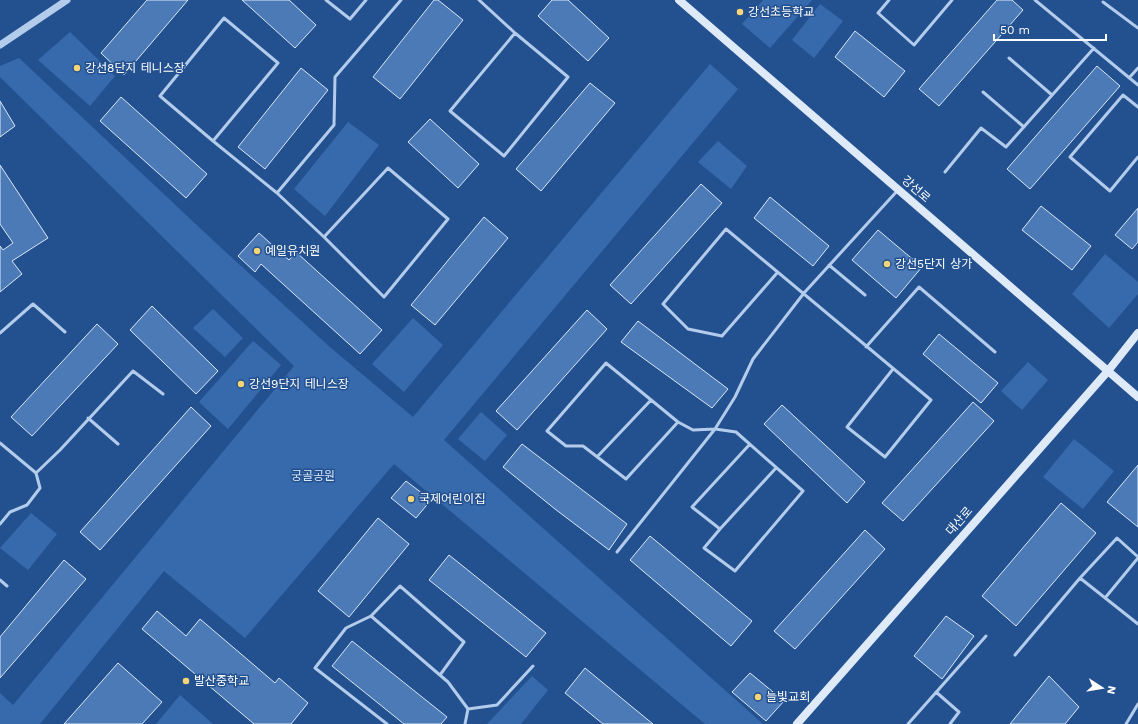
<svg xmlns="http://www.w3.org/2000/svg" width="1138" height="724" font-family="'Work Sans','Noto Sans KR',sans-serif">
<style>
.green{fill:#376aad}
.building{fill:#4b7ab7;stroke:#d9e7f9}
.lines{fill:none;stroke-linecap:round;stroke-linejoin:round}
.service{stroke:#b3ccec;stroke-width:3}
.tertiary{stroke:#b3ccec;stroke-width:7}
.secondary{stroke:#dfeaf9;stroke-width:8}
.poi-dot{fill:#f7d476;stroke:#235190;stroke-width:1.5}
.labels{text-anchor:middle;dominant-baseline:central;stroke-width:3;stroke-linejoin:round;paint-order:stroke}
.poi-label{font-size:12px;fill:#fff;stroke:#235190;text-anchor:start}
.street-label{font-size:12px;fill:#fff;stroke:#235190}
.park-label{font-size:12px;fill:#d9e7f9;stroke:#235190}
</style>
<rect width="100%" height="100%" fill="#235190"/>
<path class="green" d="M763,0H812L770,48L742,24Z
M820,4L843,21L814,58L792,40Z
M70,32L115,76L90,106L38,60Z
M19,58L218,245L331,348L413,417L710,64L738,89L444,440L763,724H705L394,464L245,638L164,571L40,724H0V693L13,705L294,366L0,77V66Z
M348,122L379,145L325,216L294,189Z
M718,141L747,166L731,189L698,162Z
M1105,254L1138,282V294L1109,328L1072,294Z
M213,309L243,338L225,357L193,328Z
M413,318L443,345L404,392L372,364Z
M253,341L281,365L228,429L199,402Z
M1028,362L1048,380L1022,410L1001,391Z
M481,412L507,435L485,461L458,439Z
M1074,439L1114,471L1083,509L1043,477Z
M31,513L57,534L28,570L0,548Z
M532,676L548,690L521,724H487Z
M180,695L213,724H156Z"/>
<path class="building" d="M147,0H188L124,75L101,53Z
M242,0H289L316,25L295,48Z
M434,0H438L463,20L400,99L373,77Z
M552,0H568L609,38L588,61L538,16Z
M997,0H1012L1023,10L939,106L919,89Z
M855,31L905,71L884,97L835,57Z
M1097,66L1120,86L1030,189L1007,169Z
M301,68L328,90L265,169L238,147Z
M590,83L615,103L541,191L516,169Z
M121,97L207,174L186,198L100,121Z
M0,101L15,126L0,137Z
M430,119L479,164L458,188L408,142Z
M0,165L48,238L12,261L22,274L0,292V246L3,250L13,243L0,224Z
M701,184L722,203L631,304L610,285Z
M770,197L829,246L813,266L754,218Z
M1041,206L1091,246L1072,270L1022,230Z
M1138,208V242L1132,249L1115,235Z
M484,217L508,238L435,325L411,305Z
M878,230L922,267L896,298L852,260Z
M259,233L289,260L296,252L382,330L360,354L261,264L255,272L238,256Z
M152,306L218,371L196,394L130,330Z
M587,310L607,329L517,430L496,411Z
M638,321L728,389L712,408L621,342Z
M97,324L118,344L32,436L11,417Z
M939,334L998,383L981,403L923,354Z
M973,402L994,421L903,521L882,503Z
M782,405L865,482L847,503L764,424Z
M191,407L211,426L100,550L80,532Z
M522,444L627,524L609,550L555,509L503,467Z
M1138,465V527L1107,502Z
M406,481L431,500L416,518L391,498Z
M1061,503L1096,533L1016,626L982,596Z
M378,518L409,544L349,617L318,591Z
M865,530L885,549L795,649L774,631Z
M650,536L752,621L731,646L630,560Z
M449,555L546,633L526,657L429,580Z
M64,560L86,579L0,678V637Z
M157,611L186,636L200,619L275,683L279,678L308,703L291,724H254L142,629Z
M946,616L974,636L942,679L914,656Z
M352,641L447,717L441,724H404L332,666Z
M118,663L162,702L142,724H64Z
M585,668L631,706L653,724H603L565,693Z
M750,673L784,701L766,721L732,692Z
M1049,676L1079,707L1065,724H1010Z"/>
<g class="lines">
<path class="service" d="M326,0L350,19L366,0
M479,0L515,33
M889,0L878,13L914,45L952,0
M1035,0L1138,85
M1103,2L1138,28
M224,18L278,63L213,141L160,96Z
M515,33L568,77L504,156L450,111Z
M1009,58L1052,95
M1129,78L1138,68
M983,92L1024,127
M1138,107L1123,95L1070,157L1110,191L1138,157
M213,141L277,193L324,237
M388,168L448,219L384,297L324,237Z
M945,172L981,128L1006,147L1094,48
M277,193L334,125L335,77L401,0
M829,265L865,295
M777,273L722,336L688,329L663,304L726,229L931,400L885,457L847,427L893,369
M0,333L33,304L65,332
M866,347L919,287L995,352
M88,418L118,444
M678,422L626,479L583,446H566L547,431L606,363L678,422L693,430L715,429L736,432L803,491L735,571L704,548L720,529L692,507L750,444
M0,443L36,473
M597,457L651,400
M0,524L10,512L27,505L40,488L36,473L60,450L133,371L163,394
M720,529L776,468
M617,552L715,429L735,397L753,359L804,293L898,190
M1138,557L1117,538L1080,578L1138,624
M0,580L7,586
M1105,598L1138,558
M371,616L400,586L464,642L440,675
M1015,655L1080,578
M936,692L959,712L950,724
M468,709L497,705L533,666
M387,724L315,668L346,628L371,616L448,682L468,709L465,724
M908,724L986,636
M1126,724L1138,704"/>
<path class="tertiary" d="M0,45L67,0"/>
<path class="secondary" d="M679,0L1138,397
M797,724L1108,371L1138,333"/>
</g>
<g class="poi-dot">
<circle cx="740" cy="12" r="4"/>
<circle cx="77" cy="68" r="4"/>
<circle cx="257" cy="251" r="4"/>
<circle cx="887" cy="264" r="4"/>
<circle cx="241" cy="384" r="4"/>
<circle cx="411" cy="499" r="4"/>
<circle cx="186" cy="681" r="4"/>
<circle cx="758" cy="697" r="4"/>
</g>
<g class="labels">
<g class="poi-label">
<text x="748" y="12">강선초등학교</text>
<text x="85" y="68">강선8단지 테니스장</text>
<text x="265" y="251">예일유치원</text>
<text x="895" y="264">강선5단지 상가</text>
<text x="249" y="384">강선9단지 테니스장</text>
<text x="419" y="499">국제어린이집</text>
<text x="194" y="681">발산중학교</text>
<text x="766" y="697">늘빛교회</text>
</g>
<g class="street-label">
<text transform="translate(916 189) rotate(41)">강선로</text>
<text transform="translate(959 521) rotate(-49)">대산로</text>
</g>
<g class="park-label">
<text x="313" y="476">궁골공원</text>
</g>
</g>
<g transform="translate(1102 688) rotate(102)" stroke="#235190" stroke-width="3" paint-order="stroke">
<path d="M0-3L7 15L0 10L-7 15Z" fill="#ffffff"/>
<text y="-6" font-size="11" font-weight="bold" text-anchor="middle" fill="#ffffff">N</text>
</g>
<path d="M994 34v6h112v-6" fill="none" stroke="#ffffff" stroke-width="2"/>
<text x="1000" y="34" font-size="12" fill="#ffffff" stroke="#235190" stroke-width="3" paint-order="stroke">50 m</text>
</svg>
